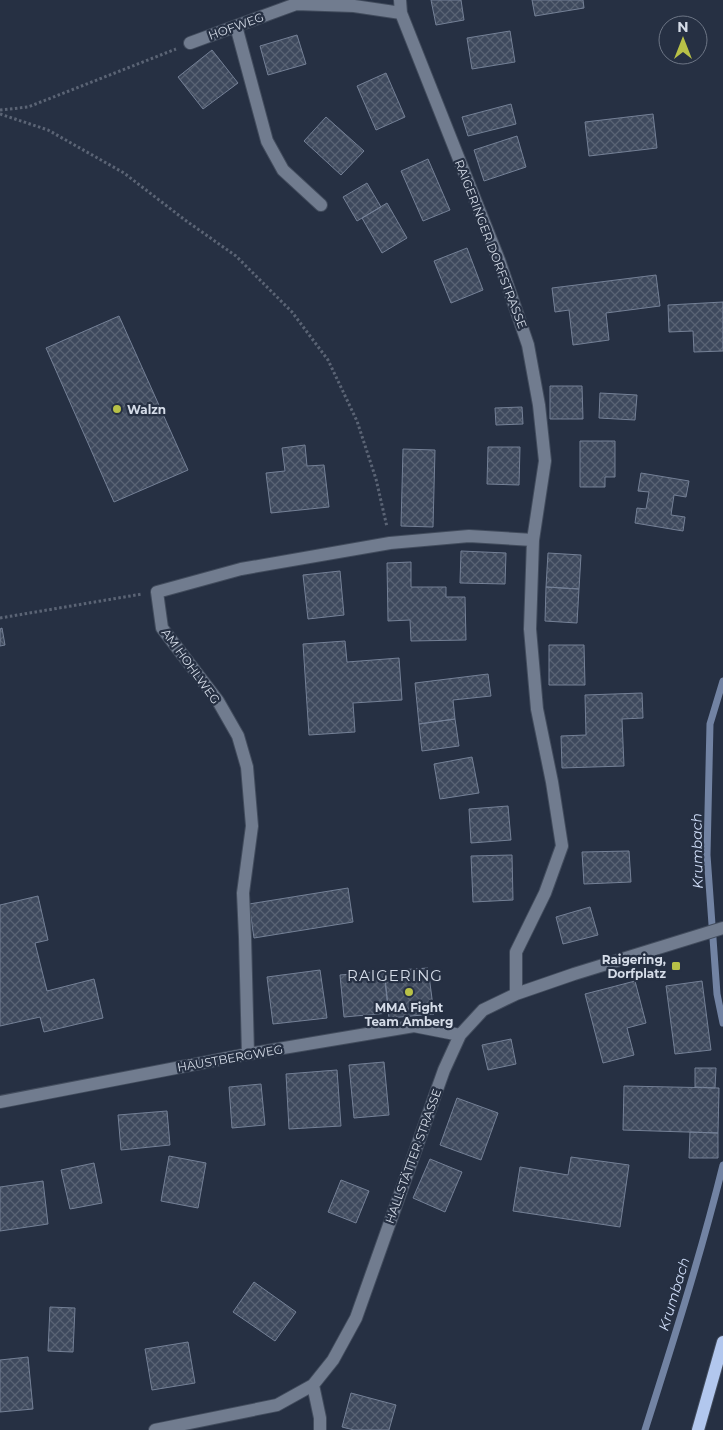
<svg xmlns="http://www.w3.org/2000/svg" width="723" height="1430" font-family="Montserrat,sans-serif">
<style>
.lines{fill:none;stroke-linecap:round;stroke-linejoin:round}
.stream{stroke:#7283a3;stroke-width:7}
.building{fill:url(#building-cross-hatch);stroke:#748096}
.minor-casing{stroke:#424c5d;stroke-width:14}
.major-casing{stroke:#424c5d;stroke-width:14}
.path{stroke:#5b6475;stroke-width:3;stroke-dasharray:2.5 2.5;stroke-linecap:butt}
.minor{stroke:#717c8f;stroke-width:12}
.major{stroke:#b2c7ee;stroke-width:12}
.poi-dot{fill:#b8c147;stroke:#263043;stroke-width:2}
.labels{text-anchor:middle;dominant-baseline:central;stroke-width:4.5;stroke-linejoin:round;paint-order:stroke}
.street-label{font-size:12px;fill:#d5dce8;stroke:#263043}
.poi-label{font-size:12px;font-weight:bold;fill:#d5dce8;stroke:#263043;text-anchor:start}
.water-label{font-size:14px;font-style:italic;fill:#d0def9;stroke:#263043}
.quarter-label{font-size:15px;letter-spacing:1px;fill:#d5dce8;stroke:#263043}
</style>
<defs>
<pattern id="building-cross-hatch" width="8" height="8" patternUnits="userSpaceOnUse" patternTransform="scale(1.25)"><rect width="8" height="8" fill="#3e495d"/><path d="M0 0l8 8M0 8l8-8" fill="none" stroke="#596374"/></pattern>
</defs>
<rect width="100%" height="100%" fill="#263043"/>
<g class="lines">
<path class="stream" d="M723,681L710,724L707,855L717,994L723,1023
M645,1430C673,1342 701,1254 723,1165"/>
</g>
<path class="building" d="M431,0H461L464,20L436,25Z
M532,0H583L584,8L535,16Z
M510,31L515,62L472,69L467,38Z
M297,35L306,64L268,75L260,46Z
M212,50L238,83L203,109L178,77Z
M386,73L405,117L376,130L357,86Z
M511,104L516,124L468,136L462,117Z
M653,114L657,148L589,156L585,122Z
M326,117L364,151L341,175L304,141Z
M517,136L526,167L484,181L474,150Z
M428,159L450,210L423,221L401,171Z
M367,183L381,207L357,221L343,197Z
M387,203L407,238L382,253L362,218Z
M467,248L483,290L451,303L434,261Z
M656,275L660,306L606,313L609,340L573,345L569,310L555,312L552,288Z
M723,302V351L694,352L693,331L669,332L668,305Z
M119,316L188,470L114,502L46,348Z
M550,386H582L583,419H550Z
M600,393L637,395L635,420L599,418Z
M522,407L523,424L496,425L495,408Z
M580,441H615V477H605V487H580Z
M305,445L307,466L324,465L329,507L271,513L266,473L285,471L282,448Z
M488,447H520L519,485L487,484Z
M403,449L435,450L433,527L401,526Z
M641,473L689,481L686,497L674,495L671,515L685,517L683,531L635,523L637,508L646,509L649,492L638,491Z
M461,551L506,553L505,584L460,583Z
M548,553L581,555L579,589L546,587Z
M411,562V587H446V597H465L466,640L411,641L410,620L388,621L387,563Z
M340,571L344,615L308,619L303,575Z
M546,587L579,589L577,623L545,621Z
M2,628L5,645L0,646V629Z
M345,641L347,662L399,658L402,700L353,703L355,732L309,735L303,644Z
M549,645H584L585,685H549Z
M488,674L491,696L453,700L455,719L419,724L415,683Z
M642,693L643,718L622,719L624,766L562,768L561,736L586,735L585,695Z
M455,719L459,746L422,751L419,724Z
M472,757L479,793L440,799L434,764Z
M508,806L511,840L471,843L469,809Z
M629,851L631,882L584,884L582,852Z
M512,855L513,900L473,902L471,856Z
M348,888L353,922L254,938L249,904Z
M38,896L48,940L35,943L47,991L94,979L103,1018L44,1032L40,1017L0,1026V905Z
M590,907L598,935L563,944L556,917Z
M428,968L434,1014L389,1018L384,971Z
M320,970L327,1018L273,1024L267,977Z
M384,971L389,1013L344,1017L340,975Z
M635,981L646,1023L627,1028L634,1055L603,1063L585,994Z
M702,981L711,1050L675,1054L666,986Z
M511,1039L516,1064L488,1070L482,1045Z
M384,1062L389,1115L354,1118L349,1065Z
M695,1068H716L715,1088L695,1087Z
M337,1070L341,1126L289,1129L286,1074Z
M261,1084L265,1125L232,1128L229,1087Z
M624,1086L719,1088L718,1133L623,1130Z
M457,1098L498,1113L481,1160L440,1145Z
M167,1111L170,1145L121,1150L118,1115Z
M690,1132L718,1133V1158H689Z
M169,1156L206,1163L198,1208L161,1201Z
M571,1157L629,1165L620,1227L513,1211L520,1167L568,1175Z
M430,1159L462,1172L445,1212L413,1198Z
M94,1163L102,1203L70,1209L61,1170Z
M341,1180L369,1191L356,1223L328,1212Z
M43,1181L48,1224L0,1231V1187Z
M254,1282L296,1312L275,1341L233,1312Z
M50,1307L75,1308L73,1352L48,1351Z
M188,1342L195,1383L152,1390L145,1349Z
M28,1357L33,1409L0,1412V1360Z
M351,1393L396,1405L389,1430H354L342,1427Z"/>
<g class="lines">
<defs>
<path id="minor" d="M400,0L401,13L499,260L528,345L539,405L545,461L533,540L530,629L537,709L552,782L562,846L545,893L516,952V994
M236,26L267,141L283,170L321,205
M190,43L296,4L354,6L401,13
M248,1054L245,937L243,893L252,826L247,767L238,736L218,701L162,628L157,592L241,569L390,543L469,536L533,540
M0,1102L248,1054L414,1026L460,1035
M313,1385L320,1418V1430
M155,1430L277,1405L313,1385L333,1360L356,1318L444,1070L460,1035L483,1010L516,994L574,974L723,928"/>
<path id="major" d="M698,1430L723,1342"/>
</defs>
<use href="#minor" class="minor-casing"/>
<use href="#major" class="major-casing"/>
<path class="path" d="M0,110L28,107L176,49
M0,114L48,130L124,173L185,220L236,256L292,312L328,360L357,421L376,479L387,527
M0,618L142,594"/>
<use href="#minor" class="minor"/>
<use href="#major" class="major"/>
</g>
<g class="poi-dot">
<circle cx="117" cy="409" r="5"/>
<rect x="671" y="961" width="10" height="10" rx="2.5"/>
<circle cx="409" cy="992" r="5"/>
</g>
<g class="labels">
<g class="street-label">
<text transform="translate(236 26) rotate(-20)">HOFWEG</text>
<text transform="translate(491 244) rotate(69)">RAIGERINGER DORFSTRASSE</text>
<text transform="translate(191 666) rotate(54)">AM HOHLWEG</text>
<text transform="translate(230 1058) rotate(-10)">HÄUSTBERGWEG</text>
<text transform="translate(413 1156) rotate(-70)">HALLSTÄTTER STRASSE</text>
</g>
<g class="poi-label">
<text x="127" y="409">Walzn</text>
<text x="666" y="959" text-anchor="end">Raigering,<tspan x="666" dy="14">Dorfplatz</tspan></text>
<text x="409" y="1007" text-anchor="middle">MMA Fight<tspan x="409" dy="14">Team Amberg</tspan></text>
</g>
<g class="water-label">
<text transform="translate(697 851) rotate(-91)">Krumbach</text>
<text transform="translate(674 1294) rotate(-73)">Krumbach</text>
</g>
<g class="quarter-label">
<text x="395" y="975">RAIGERING</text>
</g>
</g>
<g transform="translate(683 40)"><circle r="24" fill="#263043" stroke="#6c7585"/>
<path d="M0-4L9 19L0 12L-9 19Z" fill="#b8c147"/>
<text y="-8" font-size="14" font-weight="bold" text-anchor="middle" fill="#d5dce8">N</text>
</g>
</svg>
